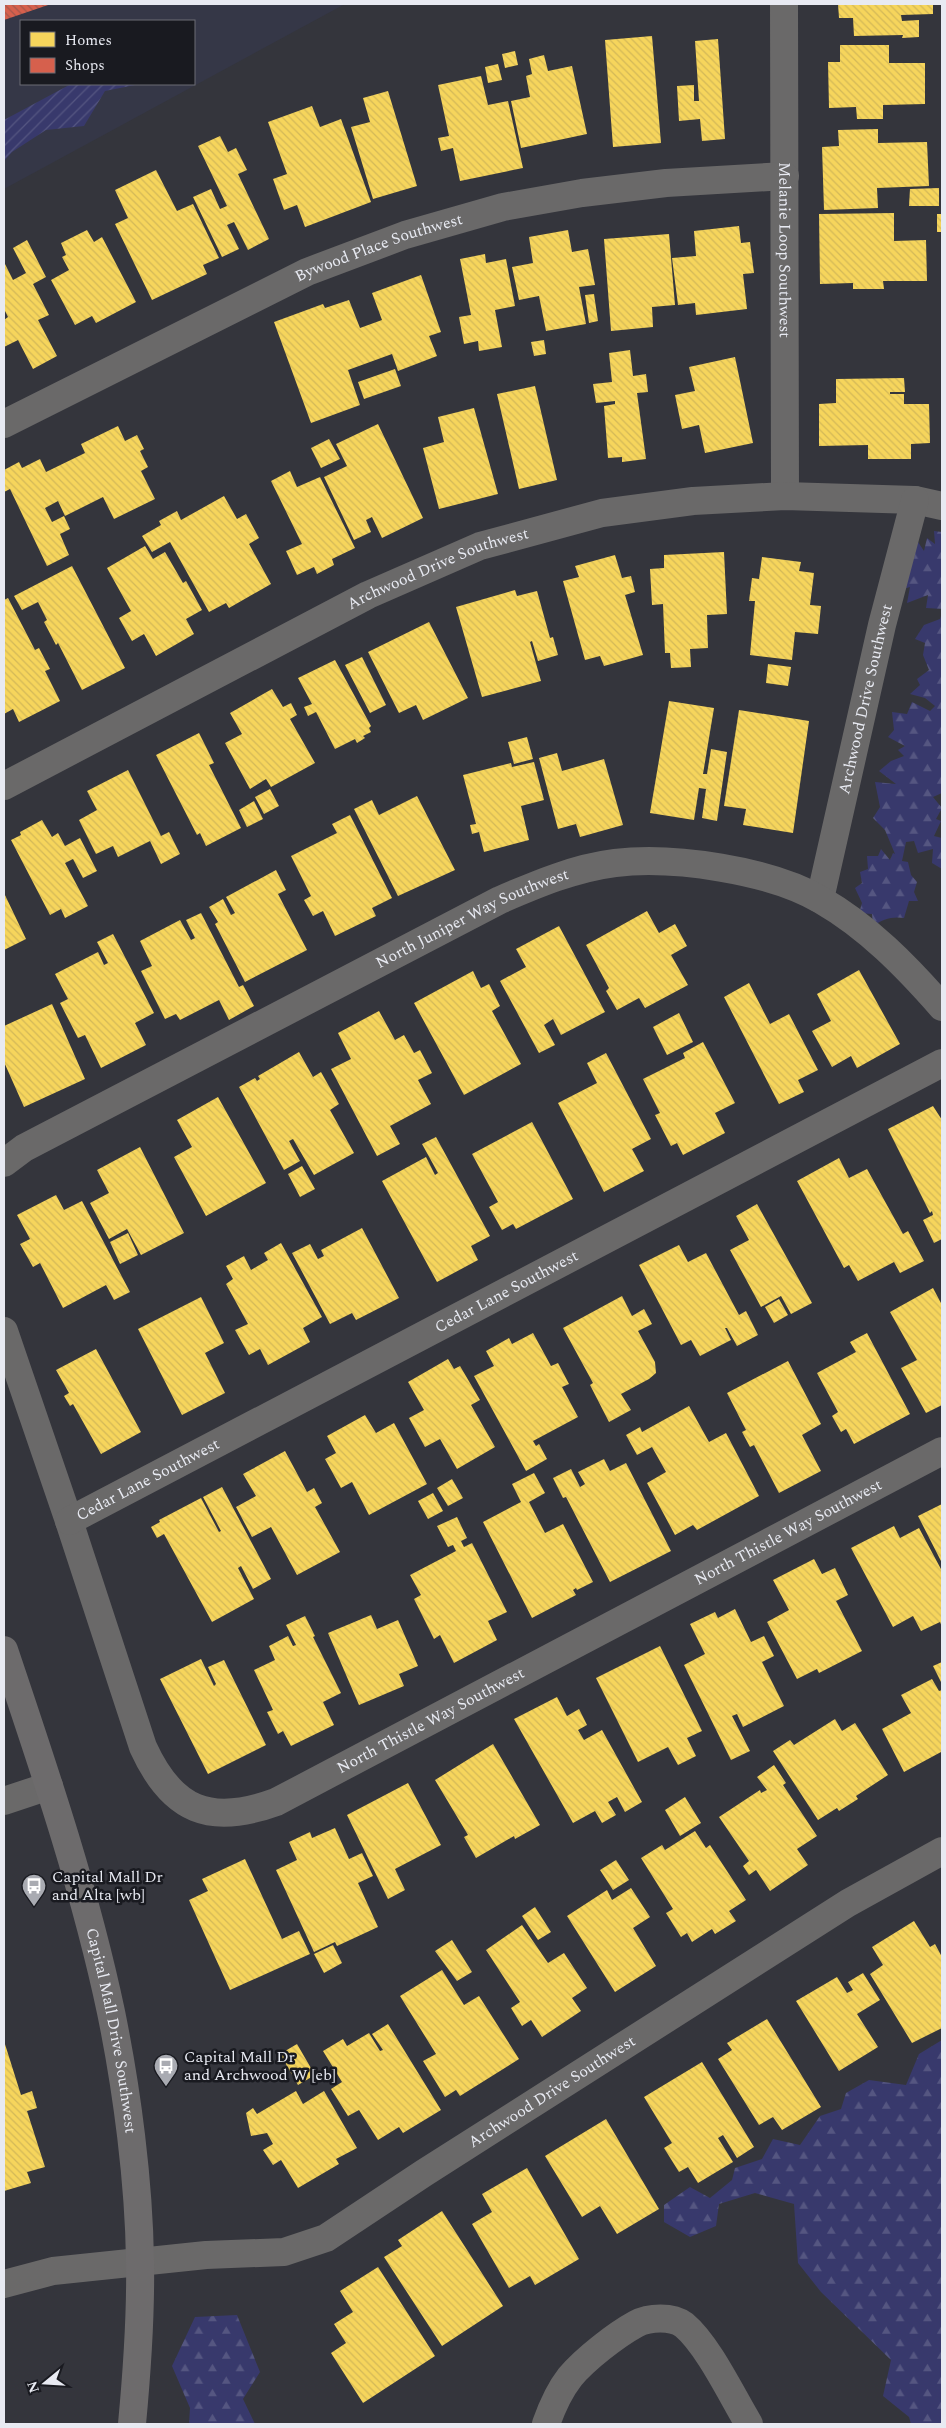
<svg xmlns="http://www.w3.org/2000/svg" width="946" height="2428" font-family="Spectral,serif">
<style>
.built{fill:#353747;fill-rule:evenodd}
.forest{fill:url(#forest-firs)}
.garden{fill:url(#garden-furrows)}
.homes{fill:url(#homes-back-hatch)}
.shops{fill:url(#shops-back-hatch)}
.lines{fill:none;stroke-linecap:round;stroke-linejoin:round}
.street{stroke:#6a6969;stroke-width:28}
.secondary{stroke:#6d6b6c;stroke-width:28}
.labels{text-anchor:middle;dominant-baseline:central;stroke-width:5;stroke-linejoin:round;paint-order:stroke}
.street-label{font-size:16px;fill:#e8eaf2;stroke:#191a20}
.poi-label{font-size:16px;fill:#e8eaf2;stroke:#191a20;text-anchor:start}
</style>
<defs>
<pattern id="forest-firs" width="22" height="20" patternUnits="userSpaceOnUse" patternTransform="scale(1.25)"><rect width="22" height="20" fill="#38396c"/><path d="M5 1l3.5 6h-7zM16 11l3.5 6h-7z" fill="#555681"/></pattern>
<pattern id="garden-furrows" width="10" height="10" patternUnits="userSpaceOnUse" patternTransform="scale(1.25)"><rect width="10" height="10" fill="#38396c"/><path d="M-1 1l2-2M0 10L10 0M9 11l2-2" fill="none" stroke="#555681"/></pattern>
<pattern id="homes-back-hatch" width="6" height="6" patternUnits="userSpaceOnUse" patternTransform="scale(1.25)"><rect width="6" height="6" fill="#f6d55c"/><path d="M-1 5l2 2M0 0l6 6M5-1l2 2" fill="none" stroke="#d3b858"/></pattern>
<pattern id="shops-back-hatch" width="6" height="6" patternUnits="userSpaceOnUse" patternTransform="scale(1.25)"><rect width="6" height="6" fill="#d6604d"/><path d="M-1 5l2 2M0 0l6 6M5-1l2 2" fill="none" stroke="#a4574c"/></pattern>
</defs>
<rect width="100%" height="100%" fill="#34353c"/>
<path class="built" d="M4,4H345L4,189ZM21,21H194V84H21Z"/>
<path class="forest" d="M934,531L942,532V609L926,608L928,595L907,603L910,587L897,591L894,553L914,559L916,539L924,551L927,538L935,544Z
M942,613V793L933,797L942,808L936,819L941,821L934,836L942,838V869L932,863L933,849L918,853L914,841L906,842L902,861L908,862L911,875L917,882L914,892L918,901H909L904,918C893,916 882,919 873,926L872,914L859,913L862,903L855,888L862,883L860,872L868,869L867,856H878L881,849L890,860L893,853L895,854L885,830L873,818L880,807L875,782L896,784L879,771L891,761L904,756L898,750L905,746L888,737L894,730L892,712L907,714L912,702L930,711L935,706L925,698L910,694L920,685L917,679L929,670L923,655L925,643L915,639L924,625L940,619Z
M942,2040V2424H911L909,2417L883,2396L891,2360L821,2292L798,2263L794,2204L755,2193L719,2204L716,2226L690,2237L664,2222V2205L690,2187L710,2198L732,2180L735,2168L762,2159L773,2139L800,2145L820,2116L841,2109L846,2093L869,2080L906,2085L919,2054Z
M237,2315L260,2372L243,2399L255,2424H189L190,2408L172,2366L195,2317Z"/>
<path class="garden" d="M71,84H140L105,91L84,126L46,130L12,152L4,161V120Z"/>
<path class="homes" d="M838,4H933V14L901,15L902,21L919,20V37L902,38L903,35L854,36L853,18H839Z
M652,36L661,143L613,147L605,40Z
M718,39L725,139L702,141L700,119L679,121L677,86L694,85V101H699L695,41Z
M840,45H889V63H925V104L883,105V119H857L856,107L829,108L828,62H840Z
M515,51L518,65L505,68L502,54Z
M544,55L548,71L572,66L587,134L521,148L511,101L530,97L526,76L532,74L529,59Z
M498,64L502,80L488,83L485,67Z
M481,76L488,105L508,101L523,168L460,181L453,148L441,151L438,138L449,136L438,85Z
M388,91L417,186L373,199L351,127L370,122L363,98Z
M312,106L320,127L341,119L371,202L305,227L297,205L284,210L273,179L287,174L268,122Z
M878,129V143L927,142L929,186L877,188L878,208L824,210L822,147L839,146L838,130Z
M220,136L228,152L236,148L247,170L238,174L269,239L248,250L234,222L227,225L239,249L222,257L193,197L211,189L220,209L227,206L198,146Z
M156,170L177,211L193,204L219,258L203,265L207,274L152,300L115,224L128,218L115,190Z
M939,188V206H909L910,189Z
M894,213V241L926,240L927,281H883L884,289H853V283L820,284L819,214Z
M937,214H942V232H937Z
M739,226L741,243L750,242L754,273L743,274L747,309L696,315L695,303L678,305L672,258L696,256L694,231Z
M87,230L94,242L102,237L136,302L96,323L92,316L75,325L51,280L69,270L62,257L66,255L61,243Z
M568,230L572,252L588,249L595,285L579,287L586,324L546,331L539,296L519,300L512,267L533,263L529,237Z
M669,234L675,305L652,307L653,327L611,331L604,239Z
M27,240L46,277L33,284L49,315L38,320L57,356L33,369L18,340L4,347V320L8,317L4,309V262L13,280L26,273L13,248Z
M485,254L486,263L506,259L515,306L495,310L502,347L479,351L478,341L464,344L459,317L471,315L460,259Z
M421,275L441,332L429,336L437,356L398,371L392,354L348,370L360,405L311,423L274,322L323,304L325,308L349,300L360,328L382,320L372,293Z
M594,294L598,321L589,323L585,295Z
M544,340L546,354L534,356L531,342Z
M630,350L633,376L646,374L648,392L637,393L646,459L622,462V457L608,458L604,406L615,404V401L596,403L593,384L612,382L609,353Z
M735,357L753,443L705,453L699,425L682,429L675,395L695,391L689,367Z
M395,369L401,386L364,399L358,382Z
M904,378L905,392H890V394H904V404H929L930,443L911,444V459H868V445L819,446V404L836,403V379Z
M535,386L557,480L519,489L497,394Z
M474,408L498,494L439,509L423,448L444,442L438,417Z
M378,424L423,518L382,538L372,517L366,520L371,532L354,540L324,477L347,466L336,444Z
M118,426L125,441L137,435L144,449L140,451L148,467L141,471L155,499L114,519L103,497L65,516L58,501L45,508L52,522L64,516L70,529L60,534L69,555L47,566L10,489L4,492V470L19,462L22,468L40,459L46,472L85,453L81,444Z
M329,439L340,459L321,468L311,448Z
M290,471L297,487L320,477L355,548L332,559L334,565L317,574L314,567L297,575L286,551L302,544L271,481Z
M224,496L237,519L246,514L259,538L249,544L271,584L229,608L226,603L209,612L170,542L152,552L142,536L161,525L159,521L177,511L181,520Z
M145,546L153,559L165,552L183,583L186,581L202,610L186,619L194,634L156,656L144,634L132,641L119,618L131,611L107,568Z
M724,552L727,614L707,615L708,648L690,649L691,667L671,668L670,653H665L663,604L652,605L650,569L664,568V555Z
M615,555L622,578L631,576L635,592L625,595L643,655L604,666L600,656L585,660L563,581L579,577L575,566Z
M762,557L801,562L799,571L814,573L810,605L821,606L818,634L795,632L792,660L750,655L755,601H749L752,578L759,579Z
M72,566L125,668L82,690L58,643L56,645L44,622L47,620L38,602L22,610L14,596Z
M515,590L517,596L537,591L550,638L553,637L558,655L538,661L532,641L530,642L541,681L482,697L456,607Z
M8,598L35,650L39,648L50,669L45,671L60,701L19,722L13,709L4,714V600Z
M429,622L468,698L423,720L416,705L399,713L368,652Z
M362,657L386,705L370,713L345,665Z
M335,660L371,726L369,728L371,732L363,736L365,738L357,743L355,739L335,749L316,712L308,716L304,707L312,704L298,678Z
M768,664L791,667L788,686L766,683Z
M272,689L283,707L291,703L297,715L290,719L315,763L271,787L266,779L250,789L225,743L242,734L230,713Z
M669,701L714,708L703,774H707L711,749L727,752L717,821L702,818L706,789L699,788L694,820L650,813Z
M739,710L809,721L793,833L743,825L746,809L724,806Z
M199,733L214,763L209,765L241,828L206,846L200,833L197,835L156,755Z
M527,737L533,759L514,764L508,742Z
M557,753L562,771L604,759L623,825L580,837L576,824L558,829L539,758Z
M534,762L544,800L521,806L529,840L484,852L479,832L472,834L470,825L476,824L463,775L511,763L512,767Z
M128,770L161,836L169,832L180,854L161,864L150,841L118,857L113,846L96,854L79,820L97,810L87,791Z
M270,789L279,806L264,814L255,797Z
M417,796L455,870L398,896L354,809L372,800L379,815Z
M254,801L263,819L247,827L239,810Z
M350,815L392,898L372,908L376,916L335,936L323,911L313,916L304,900L311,896L291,856L337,833L332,824Z
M42,820L52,837L58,833L65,846L80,838L97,871L83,878L73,859L65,863L88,906L65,918L61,909L50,915L11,840L21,835L20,832Z
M276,870L286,890L278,894L307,950L245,982L215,924L218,922L209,907L223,899L231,915L235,913L226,897Z
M4,893L26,939L4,950Z
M647,911L659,933L675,924L687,946L671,955L688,985L645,1008L639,998L617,1010L606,991L609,988L586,945Z
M201,913L239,987L243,985L254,1006L229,1020L219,1000L180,1020L176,1014L165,1019L141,971L152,966L140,941L180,920L191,940L195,938L186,920Z
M559,926L605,1012L561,1035L553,1019L544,1025L555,1045L539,1053L500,981L526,967L516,949Z
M113,934L154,1013L135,1023L146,1045L101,1068L85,1035L78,1038L60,1003L68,999L55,974L98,952L104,965L108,963L97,942Z
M859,970L900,1044L857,1068L851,1056L832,1067L812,1031L831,1021L817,994Z
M473,971L481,988L489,984L500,1006L492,1011L521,1064L464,1095L414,1003Z
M749,983L770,1024L789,1014L818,1070L798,1080L804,1092L779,1104L724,997Z
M52,1004L85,1079L24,1107L4,1062V1026Z
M379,1011L395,1040L404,1035L414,1053L420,1050L432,1073L418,1080L431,1104L390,1126L400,1144L377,1156L331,1069L351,1059L338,1033Z
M679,1013L693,1042L667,1055L653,1027Z
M703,1042L735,1103L715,1113L725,1133L683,1155L677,1143L671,1146L655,1115L660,1113L643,1079L685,1058L683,1053Z
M299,1052L313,1077L321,1072L339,1104L330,1110L354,1153L314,1175L293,1139L289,1141L300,1161L284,1170L239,1087L255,1078L257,1081L260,1079L258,1076Z
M606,1053L651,1139L632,1149L644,1171L604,1192L558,1103L597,1083L587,1063Z
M218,1097L266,1183L206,1216L174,1157L192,1147L177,1120Z
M933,1106L942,1120V1239L934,1243L923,1220L933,1215L932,1211L930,1213L888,1129Z
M532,1122L573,1199L516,1229L513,1224L502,1230L489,1207L498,1202L472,1154Z
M436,1137L490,1236L471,1246L478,1260L437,1282L382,1181L426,1157L435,1175L438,1173L422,1144Z
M140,1147L184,1233L141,1255L127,1229L109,1239L90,1203L109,1193L97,1170Z
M839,1158L849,1178L867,1169L903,1234L908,1231L924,1261L900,1273L894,1262L858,1281L849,1265L844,1268L797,1181Z
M302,1166L315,1189L300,1197L288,1174Z
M56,1195L64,1210L82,1201L130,1292L114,1300L106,1285L63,1308L40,1263L33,1267L20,1244L30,1239L17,1215Z
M757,1204L812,1303L791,1314L781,1296L761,1307L730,1250L749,1240L736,1216Z
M362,1228L399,1298L356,1320L352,1313L330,1324L292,1253L310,1244L318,1259L324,1256L321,1250Z
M128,1233L138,1255L120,1264L110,1242Z
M281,1243L322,1317L303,1328L310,1342L268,1365L260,1349L249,1355L235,1330L248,1324L226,1284L233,1279L226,1266L244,1256L251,1270L268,1260L264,1253Z
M679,1245L688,1262L706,1253L739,1315L746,1311L758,1335L737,1346L727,1328H725L731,1340L700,1356L691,1340L681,1345L639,1265Z
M933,1288L942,1305V1405L926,1413L901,1368L917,1360L890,1312Z
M622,1296L632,1316L644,1309L652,1324L638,1331L655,1362L656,1373L649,1379L621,1394L631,1410L609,1422L590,1385L593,1383L563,1328Z
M201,1297L224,1343L205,1353L225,1393L182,1415L138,1329Z
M779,1299L788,1315L774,1323L765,1307Z
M533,1333L551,1366L558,1363L569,1384L562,1387L578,1417L533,1441L536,1446L539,1444L547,1459L526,1471L474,1376L494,1366L486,1351L509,1338L512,1344Z
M867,1333L910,1414L854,1444L846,1429L841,1432L832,1416L838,1412L817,1373L856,1352L850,1342Z
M96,1349L141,1432L101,1454L73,1404L70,1406L64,1396L69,1393L56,1370Z
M448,1359L454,1369L460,1366L480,1400L471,1405L495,1447L457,1469L440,1439L425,1447L409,1418L424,1410L408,1382Z
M788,1361L821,1424L802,1435L821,1471L779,1493L754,1445L750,1447L742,1432L746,1430L727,1393Z
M689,1406L709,1442L726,1433L759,1496L697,1530L693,1525L675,1535L647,1483L666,1472L652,1447L637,1455L626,1435L640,1427L642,1432Z
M365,1415L376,1433L394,1423L427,1484L369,1515L352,1482L341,1488L325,1459L336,1453L327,1436Z
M285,1451L307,1492L314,1488L322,1503L315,1507L340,1552L297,1575L271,1527L252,1537L236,1507L256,1496L243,1474Z
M604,1459L610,1471L626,1463L671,1551L610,1582L566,1497L563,1498L553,1478L571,1469L580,1487L585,1484L578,1472Z
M534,1473L545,1493L529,1502L545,1533L563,1524L593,1582L577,1590L576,1588L573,1590L576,1595L532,1618L483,1522L521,1502L512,1484Z
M452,1479L463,1498L448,1506L437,1488Z
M222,1487L271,1579L253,1589L241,1566L238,1568L254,1599L212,1622L164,1534L157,1538L151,1527L160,1522L159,1520L201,1498L219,1532L221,1531L203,1497Z
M433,1493L443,1511L428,1519L418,1501Z
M942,1504V1563L918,1516Z
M457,1517L467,1538L461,1541L464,1547L472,1543L507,1612L488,1621L497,1640L454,1663L440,1635L434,1639L414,1599L421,1595L410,1575L456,1551L453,1545L448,1547L437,1526Z
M894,1526L900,1538L919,1528L942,1571V1627L940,1622L921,1631L913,1616L893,1627L851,1548Z
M814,1559L822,1574L835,1568L848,1595L836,1601L862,1651L819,1673L817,1669L797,1679L767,1622L789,1610L773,1580Z
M735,1609L751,1642L764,1636L774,1656L762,1662L784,1706L743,1727L737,1714L732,1716L750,1751L731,1760L684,1665L705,1654L690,1624L715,1612L718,1618Z
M371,1615L377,1629L398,1620L418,1666L399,1674L404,1686L359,1705L328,1633Z
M305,1616L315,1636L313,1637L341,1693L323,1702L334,1725L291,1746L283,1731L278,1734L267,1712L273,1710L254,1670L275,1660L269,1646L288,1636L293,1646L296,1645L286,1625Z
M660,1646L702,1731L687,1738L696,1756L678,1765L668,1747L638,1762L596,1678Z
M201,1659L214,1686L216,1684L208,1667L224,1660L266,1745L208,1774L160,1679Z
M942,1662V1684L933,1666Z
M932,1679L939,1691L942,1690V1754L941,1752L904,1772L882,1729L911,1713L901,1695Z
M557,1697L567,1716L579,1709L587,1725L578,1730L584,1740L602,1730L642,1802L625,1812L617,1797L608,1802L616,1815L602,1823L595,1811L573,1823L514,1719Z
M835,1719L842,1731L855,1723L888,1775L856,1796L858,1799L839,1811L837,1808L818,1820L773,1751L790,1740L794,1745Z
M493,1744L540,1825L515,1839L514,1836L476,1858L464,1837L468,1835L435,1780Z
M774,1765L786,1783L783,1785L817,1836L797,1849L808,1865L770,1891L756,1870L749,1875L743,1866L749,1861L719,1817L760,1790L761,1793L767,1790L757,1777Z
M408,1783L441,1845L395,1869L405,1890L388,1899L347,1815Z
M685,1797L701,1823L680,1836L665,1810Z
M335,1828L349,1859L362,1853L373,1876L358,1883L378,1927L337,1946L335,1942L314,1952L276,1870L297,1860L289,1842L310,1832L312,1838Z
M695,1831L706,1848L710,1845L746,1900L729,1911L736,1921L715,1934L712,1929L692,1942L687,1933L681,1937L666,1913L673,1909L641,1858L662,1845L665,1850Z
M245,1859L282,1939L299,1931L310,1954L230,1990L189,1900L208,1891L202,1879Z
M616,1860L629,1880L613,1890L600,1870Z
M631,1888L650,1917L633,1928L656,1966L615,1992L567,1916L607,1890L612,1900Z
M535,1907L551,1932L538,1940L522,1916Z
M914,1921L930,1947L935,1944L942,1957V2028L912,2043L870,1974L883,1965L872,1947Z
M522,1925L548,1963L564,1953L587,1988L572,1998L581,2011L542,2037L531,2020L522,2026L511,2008L520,2002L486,1950Z
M452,1940L472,1972L457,1981L435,1951Z
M333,1945L342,1963L324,1973L314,1954Z
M442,1970L464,2005L479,1996L519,2059L460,2096L456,2090L445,2097L423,2061L436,2054L400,1996Z
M863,1973L880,2000L857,2014L878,2047L839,2071L796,2001L837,1977L847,1993L853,1990L848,1982Z
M767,2019L821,2107L782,2130L773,2117L759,2125L718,2059L732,2050L727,2043Z
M388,2024L441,2110L403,2133L399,2127L378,2140L359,2110L348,2116L331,2089L342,2082L323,2051L343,2039L347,2046L369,2033L380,2051L383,2050L372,2034Z
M4,2041L21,2095L32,2091L37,2108L27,2111L45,2167L27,2172L31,2183L4,2191Z
M297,2044L315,2075L298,2085L280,2054Z
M702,2062L754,2147L737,2158L723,2135L718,2138L733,2162L698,2183L688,2167L679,2172L664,2148L672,2143L644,2097Z
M296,2091L303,2104L324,2091L357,2148L336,2159L339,2164L298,2188L281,2160L273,2165L263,2150L273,2144L267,2133L251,2136L246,2113L253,2108L257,2114Z
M606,2119L659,2209L617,2234L600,2206L582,2217L545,2156Z
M527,2168L579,2259L535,2285L530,2276L509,2288L472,2224L492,2212L482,2194Z
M442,2211L503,2306L442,2346L384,2257L402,2246L398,2240Z
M378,2267L435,2356L363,2403L331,2353L346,2343L334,2324L353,2312L340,2291Z"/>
<path class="shops" d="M4,4H51L4,20Z"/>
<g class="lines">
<g class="street">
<path id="s1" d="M784,4L785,496"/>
<path id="s2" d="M4,424L307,272L405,235L503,207L582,193L666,183L785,176"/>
<path id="s3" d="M4,786L368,595L480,546L602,513L693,501L785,496L915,500L942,506"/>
<path id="s4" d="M820,899L882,625L915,500"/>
<path id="s5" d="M4,1163L24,1148L500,900C537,884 575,868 615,863C673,856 770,870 821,900C868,927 906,966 942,1007"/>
<path id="s6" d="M4,1331L69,1521L143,1747C172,1811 210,1826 276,1802L942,1451"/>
<path id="s7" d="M69,1521L942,1063"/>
<path d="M4,1801L49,1786"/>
<path id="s8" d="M4,2284L53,2271L206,2255L284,2252L326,2238L424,2173L848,1903L942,1851"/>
<path d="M546,2424C552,2407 559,2391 570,2377C585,2359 616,2335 636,2324C649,2317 672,2316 684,2325C708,2345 732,2396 749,2424"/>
</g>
<path class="secondary" id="s9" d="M4,1650C44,1769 85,1889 111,2012C127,2090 139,2182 140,2261C141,2315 137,2371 132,2424"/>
</g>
<defs>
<symbol id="bus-pin" viewBox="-11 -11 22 30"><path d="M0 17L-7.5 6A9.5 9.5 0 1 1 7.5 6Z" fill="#a9abb2" stroke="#191a20"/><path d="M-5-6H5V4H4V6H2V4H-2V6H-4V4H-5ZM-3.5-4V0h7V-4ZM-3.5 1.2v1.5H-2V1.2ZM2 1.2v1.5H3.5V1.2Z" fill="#fff"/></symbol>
</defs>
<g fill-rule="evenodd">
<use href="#bus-pin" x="20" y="1872" width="28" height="38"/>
<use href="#bus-pin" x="152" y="2052" width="28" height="38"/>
</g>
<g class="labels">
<g class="street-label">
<text stroke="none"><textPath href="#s2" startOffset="415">Bywood Place Southwest</textPath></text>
<text stroke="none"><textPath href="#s1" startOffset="246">Melanie Loop Southwest</textPath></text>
<text stroke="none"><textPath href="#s3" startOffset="486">Archwood Drive Southwest</textPath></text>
<text stroke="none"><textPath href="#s4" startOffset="205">Archwood Drive Southwest</textPath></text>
<text stroke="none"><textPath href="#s5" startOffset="529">North Juniper Way Southwest</textPath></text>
<text stroke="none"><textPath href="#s7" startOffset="494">Cedar Lane Southwest</textPath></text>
<text stroke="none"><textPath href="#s7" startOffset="89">Cedar Lane Southwest</textPath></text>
<text stroke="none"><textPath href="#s6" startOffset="1182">North Thistle Way Southwest</textPath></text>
<text stroke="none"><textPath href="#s6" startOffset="778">North Thistle Way Southwest</textPath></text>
<text stroke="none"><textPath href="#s9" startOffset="396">Capital Mall Drive Southwest</textPath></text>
<text stroke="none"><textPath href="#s8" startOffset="596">Archwood Drive Southwest</textPath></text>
</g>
<g class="poi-label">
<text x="52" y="1877">Capital Mall Dr<tspan x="52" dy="18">and Alta [wb]</tspan></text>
<text x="184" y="2057">Capital Mall Dr<tspan x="184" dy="18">and Archwood W [eb]</tspan></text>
</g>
</g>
<rect width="946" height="2428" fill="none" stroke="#e8eaf2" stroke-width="10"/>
<rect x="20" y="20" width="175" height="65" fill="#191a20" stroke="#6c6d74"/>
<rect x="30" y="32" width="25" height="15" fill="#f6d55c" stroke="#6c6d74"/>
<text x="65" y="45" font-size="15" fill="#e8eaf2">Homes</text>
<rect x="30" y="58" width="25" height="15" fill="#d6604d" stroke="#6c6d74"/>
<text x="65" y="70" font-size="15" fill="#e8eaf2">Shops</text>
<g transform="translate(45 2383) rotate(252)" stroke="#191a20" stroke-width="4" paint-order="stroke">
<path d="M0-4L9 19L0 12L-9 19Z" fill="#e8eaf2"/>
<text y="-8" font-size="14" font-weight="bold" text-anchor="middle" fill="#e8eaf2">N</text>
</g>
</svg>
